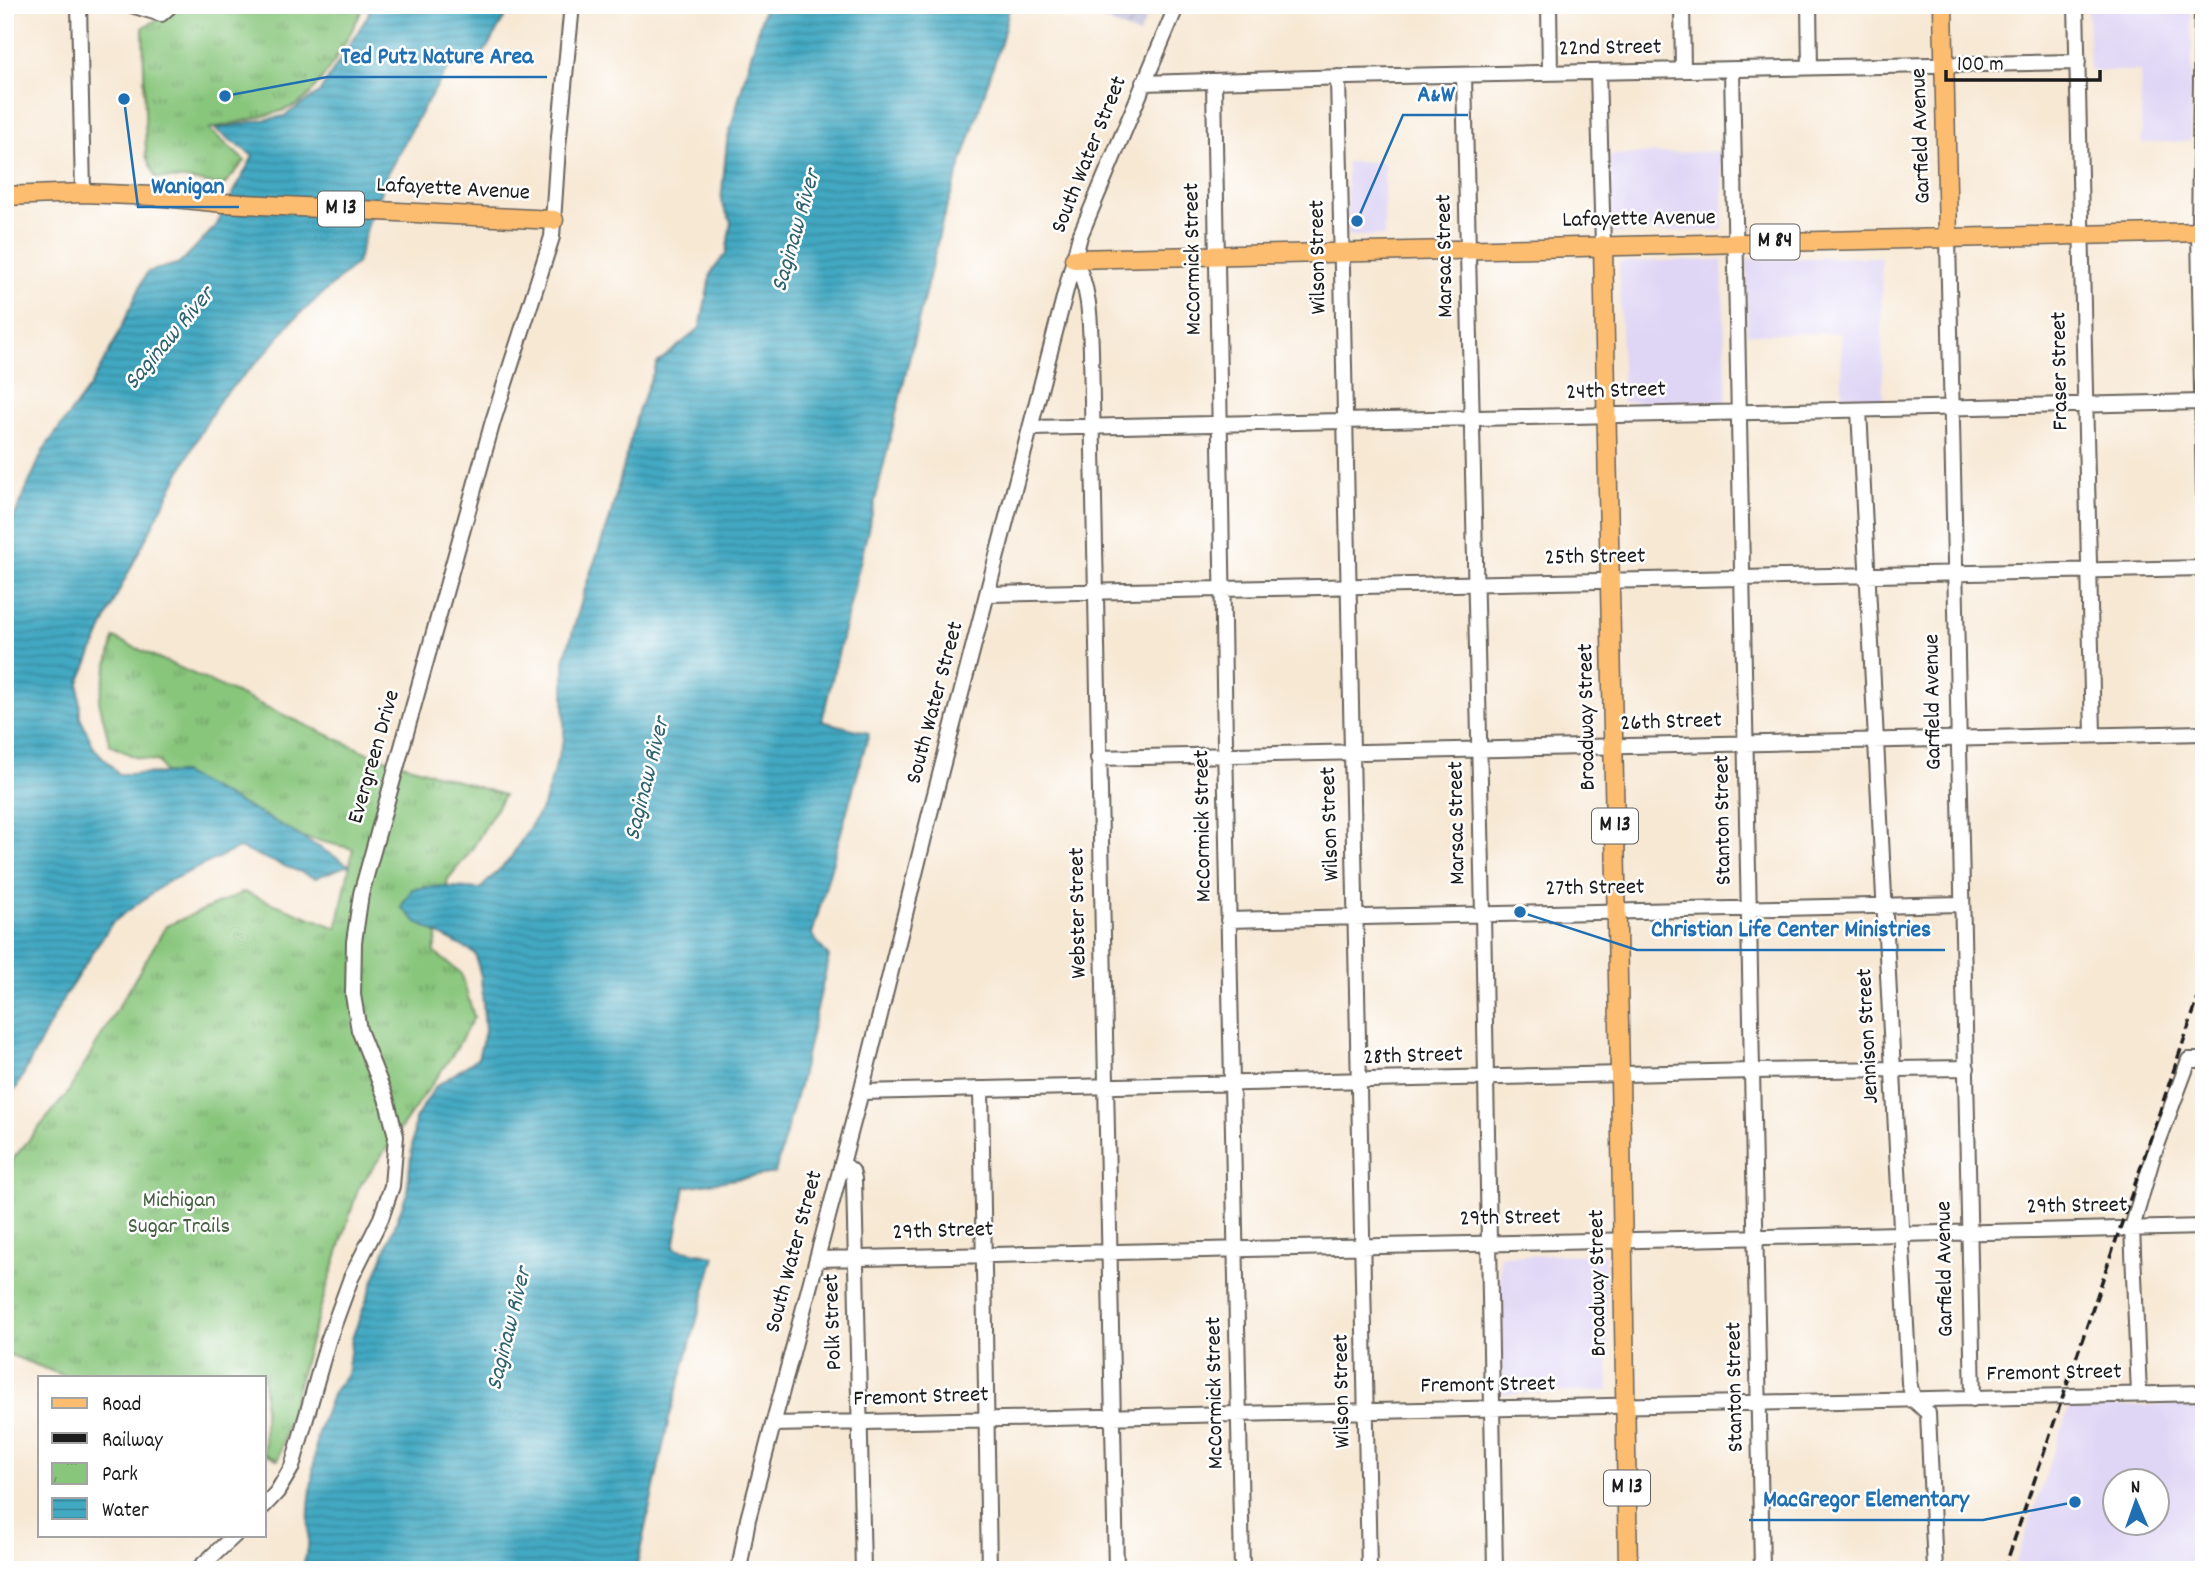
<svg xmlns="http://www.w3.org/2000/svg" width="2209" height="1575" font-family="Dekko,sans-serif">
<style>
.built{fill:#dfd5f5;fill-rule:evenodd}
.industrial{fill:url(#industrial-furrows)}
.park{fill:url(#park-tufts);stroke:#52714c;stroke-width:2}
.water{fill:url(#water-rules);stroke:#2f626f;stroke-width:2}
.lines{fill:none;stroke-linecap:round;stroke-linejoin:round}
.minor-casing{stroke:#69635c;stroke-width:18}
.major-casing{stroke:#69635c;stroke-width:21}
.minor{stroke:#fff;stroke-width:14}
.major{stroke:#fcbd6f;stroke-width:18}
.rail{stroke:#1c1c1c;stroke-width:3.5;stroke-dasharray:10 5;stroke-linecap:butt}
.labels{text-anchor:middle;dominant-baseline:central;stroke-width:5;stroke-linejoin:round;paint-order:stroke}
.shield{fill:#fff;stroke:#606060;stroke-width:2}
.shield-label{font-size:21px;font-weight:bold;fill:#1c1c1c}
.street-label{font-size:23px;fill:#1c1c1c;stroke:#fff}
.park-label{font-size:23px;fill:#476042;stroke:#fff}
.water-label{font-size:24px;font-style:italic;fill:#2f626f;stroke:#fff}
.leader{fill:none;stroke:#1f6fb2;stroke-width:2.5}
.callout-dot{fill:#1f6fb2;stroke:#fff;stroke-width:2.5}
.callout-label{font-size:24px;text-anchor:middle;font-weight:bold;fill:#1f6fb2;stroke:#fff;stroke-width:5;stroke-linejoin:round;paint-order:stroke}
</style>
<defs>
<pattern id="industrial-furrows" width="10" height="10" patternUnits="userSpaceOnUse" patternTransform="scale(1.75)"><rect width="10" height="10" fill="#c3c1db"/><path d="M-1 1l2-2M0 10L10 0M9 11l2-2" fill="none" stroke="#a7a5bb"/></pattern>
<pattern id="park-tufts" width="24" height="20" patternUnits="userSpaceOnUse" patternTransform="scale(1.75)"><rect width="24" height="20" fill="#88c67c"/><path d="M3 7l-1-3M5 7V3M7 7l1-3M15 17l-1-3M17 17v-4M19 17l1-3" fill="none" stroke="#6ea065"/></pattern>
<pattern id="water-rules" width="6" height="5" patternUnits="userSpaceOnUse" patternTransform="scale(1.75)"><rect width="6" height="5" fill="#42a9c2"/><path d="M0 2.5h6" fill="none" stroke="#36899d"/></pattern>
</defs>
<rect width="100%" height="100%" fill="#fff"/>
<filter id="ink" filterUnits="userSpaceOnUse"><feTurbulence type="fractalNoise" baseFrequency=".0143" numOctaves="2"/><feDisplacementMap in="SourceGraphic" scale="14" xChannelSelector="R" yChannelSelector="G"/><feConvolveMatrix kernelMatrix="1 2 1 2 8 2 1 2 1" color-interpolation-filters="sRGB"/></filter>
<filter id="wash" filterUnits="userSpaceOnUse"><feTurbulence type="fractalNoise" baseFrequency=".00686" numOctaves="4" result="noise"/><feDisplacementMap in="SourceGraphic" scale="28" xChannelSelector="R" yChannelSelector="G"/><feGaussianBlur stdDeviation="1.57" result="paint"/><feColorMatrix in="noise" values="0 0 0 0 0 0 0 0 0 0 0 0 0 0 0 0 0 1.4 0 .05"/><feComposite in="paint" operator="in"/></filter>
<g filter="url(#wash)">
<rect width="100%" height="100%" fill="#f7e8d4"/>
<path class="built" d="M2088,5H2191L2192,52L2190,141L2142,143L2140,71H2090Z
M1722,151L1723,230L1612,233L1610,155Z
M1347,162H1384V236H1347Z
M1881,257L1883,402H1842L1841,333L1747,334V259Z
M1722,260L1727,401L1623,402L1619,262Z
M1605,1254L1609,1391L1502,1394L1500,1256Z
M2204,1404V1570H2013L2069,1408ZM2156,1480V1522H2114V1480Z"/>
<path class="industrial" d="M1110,5H1152L1139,35L1104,20Z"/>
<path class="park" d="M177,5H364C354,29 320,91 298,104C278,115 233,123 209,129L245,161L223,186L185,179L156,178L146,156L143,27L174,11Z
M114,638L370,754L504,795L471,851L448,879L434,952L461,973L474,1017L453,1054L358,1189L307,1351L278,1460L264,1454V1377H67L5,1353V1180L12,1160L67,1094L166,926L244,892L337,928L353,849L183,808L159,762L135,757L110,745L99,701Z"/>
<path class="water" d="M371,5H512L477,65L450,66L425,105L389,171L370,218L357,263L290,323L266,353L222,397L197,439L117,595L79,683L80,717L94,748L119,774L182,773L278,823L349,865L315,878L239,848L167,882L112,923L63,999L17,1087L5,1101V537L44,449L90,386L116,339L147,272L180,263L216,226L253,156L215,129L284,116L319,93L367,17Z
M765,5H1010L1001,43L943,219L822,721L869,733L812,935L829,957L800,1082L775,1173L685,1187L674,1248L715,1256L669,1419L636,1570H302L308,1548L309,1506L317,1435L333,1392L347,1374L352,1338L407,1193L415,1119L435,1087L478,1058L485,1031L481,977L475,953L419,924L401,907L412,889L440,886L480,889L509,860L543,806L564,738V661L587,582L609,521L638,411L657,363L700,328L711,273L726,253L731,222L721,202L727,141Z"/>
</g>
<g filter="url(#ink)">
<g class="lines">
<defs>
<path id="minor" d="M79,5L83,193
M131,5L161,14L171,5
M1549,5L1550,73
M1682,5L1683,70
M1809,5L1810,67
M2076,5L2093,735
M2202,5L2199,232L2204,493
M1732,70L1762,1570
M1598,72L1603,245
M1464,75L1483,914L1495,1570
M1338,77L1369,1570
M1214,82L1225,743L1242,1570
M1143,83L1347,77L2078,62
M1948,238L1973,1399
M1074,259C1090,288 1090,319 1091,352L1116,1570
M1859,410L1909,1383L1914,1400L1928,1413L1935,1570
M1031,428L2202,402
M988,594L2204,568
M1098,758L2204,733
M1228,920L1962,904
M981,1089L989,1570
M861,1092L1753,1071L1967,1068
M842,1163L852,1171L854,1179L863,1570
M817,1259L2204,1227
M2139,1394L2132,1228L2153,1156L2189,1060H2204
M773,1424L2204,1393
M264,1506L277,1492L292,1467L328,1341L351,1278L381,1218L392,1186L396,1136L386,1098L359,1030L353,995L354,942L361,894L493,421L552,237L558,147L572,5
M197,1570L235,1535
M739,1570L748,1519L861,1092L929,817L1080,236L1177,5"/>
<path id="major" d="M1943,5L1948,238
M5,196L83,193L154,196L224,203L554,220
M1603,245L1620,1075L1628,1570
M1074,259L2204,232"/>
</defs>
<use href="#minor" class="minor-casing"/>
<use href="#major" class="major-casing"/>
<use href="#minor" class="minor"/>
<use href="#major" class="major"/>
<path class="rail" d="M2004,1570L2204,981"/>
</g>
</g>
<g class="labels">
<g class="shield">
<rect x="318" y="191.5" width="46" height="35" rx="5"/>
<rect x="1750.5" y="224.5" width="49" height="35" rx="5"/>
<rect x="1592" y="808.5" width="46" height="35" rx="5"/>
<rect x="1604" y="1470.5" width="46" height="35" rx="5"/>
</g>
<g class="shield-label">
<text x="341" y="209">M 13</text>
<text x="1775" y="242">M 84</text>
<text x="1615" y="826">M 13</text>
<text x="1627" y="1488">M 13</text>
</g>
<g class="street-label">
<text transform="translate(1610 49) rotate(-1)">22nd Street</text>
<text transform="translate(1922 136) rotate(-92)">Garfield Avenue</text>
<text transform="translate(1090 155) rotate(-68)">South Water Street</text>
<text transform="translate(453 190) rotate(3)">Lafayette Avenue</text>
<text transform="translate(1639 220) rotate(-1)">Lafayette Avenue</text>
<text transform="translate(1446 256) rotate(-91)">Marsac Street</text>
<text transform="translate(1319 257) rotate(-91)">Wilson Street</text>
<text transform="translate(1194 259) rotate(-91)">McCormick Street</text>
<text transform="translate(2061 371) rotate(-91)">Fraser Street</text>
<text transform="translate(1616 392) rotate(-2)">24th Street</text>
<text transform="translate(1595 558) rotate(-1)">25th Street</text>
<text transform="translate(1934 702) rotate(-91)">Garfield Avenue</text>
<text transform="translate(936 703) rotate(-75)">South Water Street</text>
<text transform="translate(1588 717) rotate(-91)">Broadway Street</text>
<text transform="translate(1671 723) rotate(-2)">26th Street</text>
<text transform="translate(375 757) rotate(-74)">Evergreen Drive</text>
<text transform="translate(1724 820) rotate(-91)">Stanton Street</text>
<text transform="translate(1458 823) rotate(-91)">Marsac Street</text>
<text transform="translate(1331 824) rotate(-92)">Wilson Street</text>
<text transform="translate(1204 826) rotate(-91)">McCormick Street</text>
<text transform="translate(1595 889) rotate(-1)">27th Street</text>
<text transform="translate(1079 913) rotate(-91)">Webster Street</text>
<text transform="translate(1869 1036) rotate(-93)">Jennison Street</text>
<text transform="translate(1413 1057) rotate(-2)">28th Street</text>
<text transform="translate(2077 1207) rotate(-1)">29th Street</text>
<text transform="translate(1510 1219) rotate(-1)">29th Street</text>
<text transform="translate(943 1232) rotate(-2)">29th Street</text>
<text transform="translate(795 1252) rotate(-75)">South Water Street</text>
<text transform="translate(1946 1269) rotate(-91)">Garfield Avenue</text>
<text transform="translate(1599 1283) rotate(-91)">Broadway Street</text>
<text transform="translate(834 1322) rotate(-92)">Polk Street</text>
<text transform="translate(2054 1374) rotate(-1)">Fremont Street</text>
<text transform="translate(1488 1386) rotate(-1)">Fremont Street</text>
<text transform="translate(1736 1387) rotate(-91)">Stanton Street</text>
<text transform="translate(1343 1391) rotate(-91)">Wilson Street</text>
<text transform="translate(1216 1393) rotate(-91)">McCormick Street</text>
<text transform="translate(921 1398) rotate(-2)">Fremont Street</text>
</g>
<g class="park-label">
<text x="179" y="1201">Michigan<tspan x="179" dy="26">Sugar Trails</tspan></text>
</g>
<g class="water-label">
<text transform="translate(797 231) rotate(-74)">Saginaw River</text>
<text transform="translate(170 339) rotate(-50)">Saginaw River</text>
<text transform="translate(648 779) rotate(-76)">Saginaw River</text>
<text transform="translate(510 1329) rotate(-76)">Saginaw River</text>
</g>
</g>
<path class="leader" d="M225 96L327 77H547M1357 221L1403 115H1468M124 99L138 207H239M1520 912L1637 950H1945M2075 1502L1983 1520H1749"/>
<g class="callout-dot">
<circle cx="225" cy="96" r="7"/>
<circle cx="1357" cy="221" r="7"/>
<circle cx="124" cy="99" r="7"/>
<circle cx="1520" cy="912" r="7"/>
<circle cx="2075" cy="1502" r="7"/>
</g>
<g class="callout-label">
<text x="437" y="63">Ted Putz Nature Area</text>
<text x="1436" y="101">A&amp;W</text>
<text x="188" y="193">Wanigan</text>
<text x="1791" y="936">Christian Life Center Ministries</text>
<text x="1866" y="1506">MacGregor Elementary</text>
</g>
<rect width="2209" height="1575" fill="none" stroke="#fff" stroke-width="28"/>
<rect x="38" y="1376" width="228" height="161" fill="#ffffff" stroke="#a4a4a4" stroke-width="2"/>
<rect x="52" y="1398" width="35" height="10" fill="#fcbd6f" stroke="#a4a4a4" stroke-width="2"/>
<text x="102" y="1410" font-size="21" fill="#1c1c1c">Road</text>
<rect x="52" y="1433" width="35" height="10" fill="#1c1c1c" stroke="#a4a4a4" stroke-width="2"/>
<text x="102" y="1446" font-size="21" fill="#1c1c1c">Railway</text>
<rect x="52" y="1463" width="35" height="21" fill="url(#park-tufts)" stroke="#a4a4a4" stroke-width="2"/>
<text x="102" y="1480" font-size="21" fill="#1c1c1c">Park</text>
<rect x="52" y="1498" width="35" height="21" fill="url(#water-rules)" stroke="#a4a4a4" stroke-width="2"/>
<text x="102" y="1516" font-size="21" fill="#1c1c1c">Water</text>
<g transform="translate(2136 1502) rotate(358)"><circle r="33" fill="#ffffff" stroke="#a4a4a4" stroke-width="2"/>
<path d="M0-5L12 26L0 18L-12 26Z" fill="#1f6fb2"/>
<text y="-10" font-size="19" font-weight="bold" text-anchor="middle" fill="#1c1c1c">N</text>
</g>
<path d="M1946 70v10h154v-10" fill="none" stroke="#1c1c1c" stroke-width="3.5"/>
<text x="1957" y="70" font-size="21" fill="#1c1c1c" stroke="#ffffff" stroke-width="5" paint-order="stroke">100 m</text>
</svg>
